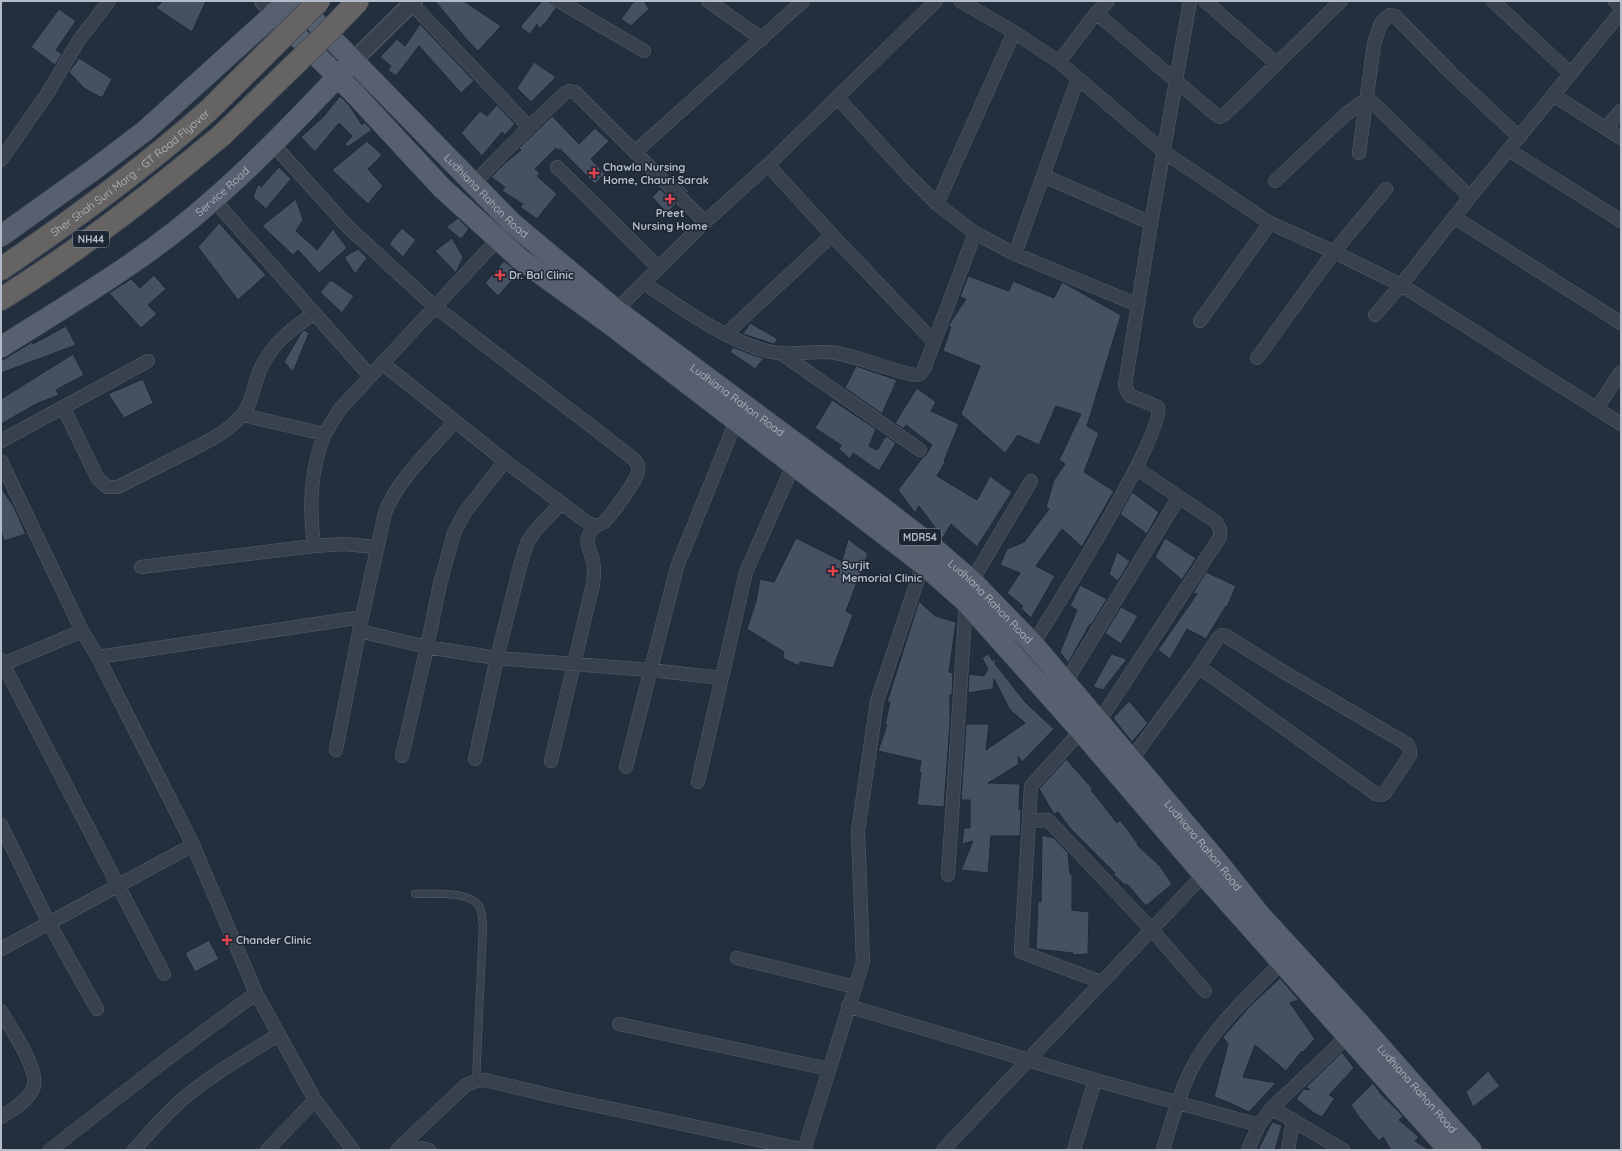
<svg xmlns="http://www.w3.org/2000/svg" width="1622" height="1151" font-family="Quicksand,sans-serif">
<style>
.building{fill:#455162;stroke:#1f2835}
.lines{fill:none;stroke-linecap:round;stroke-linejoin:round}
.service-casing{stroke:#565f6c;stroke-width:8}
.minor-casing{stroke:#565f6c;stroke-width:14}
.tertiary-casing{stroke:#565f6c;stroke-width:18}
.primary-casing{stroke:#414a57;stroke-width:22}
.trunk-casing{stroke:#434c59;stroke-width:24}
.service{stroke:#38414e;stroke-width:7}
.minor{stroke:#38414e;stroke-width:13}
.tertiary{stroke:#38414e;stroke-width:16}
.primary{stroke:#56606e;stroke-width:21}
.trunk{stroke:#656462;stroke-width:22}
.trunk-bridge-casing{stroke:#434c59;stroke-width:24;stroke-linecap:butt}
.trunk-bridge{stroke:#656462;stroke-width:22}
.health-dot{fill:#e0444e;stroke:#1d2633;stroke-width:1.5}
.labels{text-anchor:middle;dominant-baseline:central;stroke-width:3;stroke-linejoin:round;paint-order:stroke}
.shield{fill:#1d2633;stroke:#878f9c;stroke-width:1}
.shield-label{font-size:10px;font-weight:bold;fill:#b4bcc9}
.poi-label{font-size:11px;font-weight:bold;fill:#b4bcc9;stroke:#1d2633;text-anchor:start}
.street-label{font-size:11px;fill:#b4bcc9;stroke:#1d2633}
</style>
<rect width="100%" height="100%" fill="#242f3e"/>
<path class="building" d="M163,1H206L192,32L156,8Z
M435,1H464L501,26L478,51L468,41Z
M542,1H550L556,8L547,21L539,29L537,24L530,34L520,27Z
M634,1H644L649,9L631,26L621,19Z
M59,9L76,21L56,50L62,54L55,65L31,47Z
M420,24L474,81L461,93L419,46L396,76L388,70L391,66L380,57L397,39L405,46Z
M79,58L112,79L102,98L84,88L69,72Z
M534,62L556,77L531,102L517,88Z
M340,96L349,105L362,125L364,122L372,130L348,147L345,144L352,136L339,123L315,152L301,137L324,116Z
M497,105L515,124L505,135L502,132L482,156L461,133L480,111L487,116Z
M552,116L579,144L595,128L609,141L591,159L605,174L595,184L560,149L558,151L556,148L535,169L540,173L537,176L557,194L537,219L520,207L523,204L502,191L505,187L491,177L506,162L521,150L519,148Z
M367,141L382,155L368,169L383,186L368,204L332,170Z
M279,167L291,179L266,209L253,197L258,184L261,187Z
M673,176L689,192L687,193L672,177Z
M660,189L676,204L667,213L652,197Z
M296,199L303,220L296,231L317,250L333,229L347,248L319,273L298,250L293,255L262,226Z
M458,218L469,229L461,239L446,227Z
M219,223L266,275L238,300L198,247Z
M402,228L416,240L403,257L389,244Z
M452,238L463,257L456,273L435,251Z
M358,249L367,258L355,274L344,257Z
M504,261L519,273L498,296L485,283Z
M154,275L166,289L148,305L157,314L141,328L109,293L131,279L140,288Z
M968,276L1009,291L1013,281L1054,298L1062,282L1121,315L1087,426L1099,433L1084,472L1114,491L1082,547L1062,529L1036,566L1055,576L1031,618L1021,608L1023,606L1007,593L1020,573L1000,565L1007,549L1024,542L1049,509L1046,507L1054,480L1065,464L1059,460L1081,414L1056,406L1039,445L1018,435L1005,453L961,414L980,366L943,351L951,327H948L950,323L966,299L960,297Z
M331,280L354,296L342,313L320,292Z
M750,323L778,339L774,344L743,334Z
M66,326L76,345L1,373V361L32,342L33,344Z
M304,330L309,333L293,372L284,362L301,333Z
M733,347L753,355L764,358L755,369L730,352Z
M73,354L84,375L56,390L59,395L36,404L1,424V399Z
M856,366L897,380L882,414L845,388Z
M143,379L153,403L124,418L108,394Z
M917,388L936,402L931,411L959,424L944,461L945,462L937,476L977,500L990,476L1012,492L977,547L951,524L943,538L919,506L915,513L898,490L923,457L926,455L932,445L906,425L904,429L895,423Z
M832,400L876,429L869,446L877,450L886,436L896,443L879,471L853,453L850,459L839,449L841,445L815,428Z
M1,488L14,507L26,534L4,541L1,531Z
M1132,492L1159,512L1147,534L1120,514Z
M796,538L842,561L848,539L868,554L846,611L853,615L833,668L800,662L799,666L783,658L784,652L747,629L756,601L760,579L774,582Z
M1165,538L1196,558L1182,580L1155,557Z
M1117,552L1130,561L1118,581L1109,574Z
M1206,572L1236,586L1227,607L1226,606L1206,639L1187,629L1170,659L1158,650L1197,594L1193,593Z
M1080,585L1107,599L1091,625L1090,624L1068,663L1060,652L1077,610L1070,606Z
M919,601L935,616L956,622L949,672L953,673L952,695H950V723L944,807L917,805L921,772H919L921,761L878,751L887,725H885L890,702H887Z
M1121,607L1138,616L1121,644L1105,633Z
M988,654L993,661L996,656L995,664L1026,703L1054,729L1022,762L1018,756L1019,764L988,783L1020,784L1019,810L1021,808V814L1020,836H991L988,873L961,870L973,841L962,844L964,828H970V800H961L966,724H989L986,750L1025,723L1010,710L994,679L993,689L968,693L969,674L984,676L988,669L982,658Z
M1111,654L1127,659L1103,690L1093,687Z
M1129,701L1148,723L1132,742L1113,718Z
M1066,759L1093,789L1091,790L1117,823L1120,820L1138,844L1137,845L1160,866L1172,884L1146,906L1127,884L1125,885L1113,874L1115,873L1070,828L1058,812L1054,814L1039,789Z
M1042,835L1054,838L1068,853L1070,874H1072V910L1089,912L1088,954L1073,955V953L1036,949L1038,901L1041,902Z
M209,940L219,959L195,972L185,953Z
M1280,978L1299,1000L1290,1003L1315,1039L1303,1052L1302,1051L1286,1071L1255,1045L1243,1077L1276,1083L1249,1112L1230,1103L1214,1097L1228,1044L1223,1037L1250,1006Z
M1342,1052L1354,1068L1329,1095L1335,1098L1322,1117L1314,1113L1296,1099L1304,1089L1310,1090L1306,1087Z
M1488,1071L1500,1086L1473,1107L1466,1092Z
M1373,1083L1381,1094L1403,1116L1399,1120L1419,1137L1415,1141L1429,1150H1391L1383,1137L1379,1141L1359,1117L1351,1105Z
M1272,1122L1282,1125L1275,1150H1258Z"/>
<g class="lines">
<defs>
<path id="service" d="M415,894C431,894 472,890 480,908C482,913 482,920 483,926L476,1081"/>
<path id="minor" d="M559,1L644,51
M708,1L762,39
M960,1L1014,32L1059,62L1164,152L1270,223L1334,252L1401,285L1621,424
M1205,1L1277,64
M1493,1L1570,73
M1615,1L1621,7
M412,4L529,127L474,183
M1096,13L1215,114L1219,117L1224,115L1341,1
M1059,62L1096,13L1108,1
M1553,95L1621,138
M837,97L908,175L937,204L975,233L1015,254L1078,78
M529,127L565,93L570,91L575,92L705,222
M1606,128L1621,111
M273,144L347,226L434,306L625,452C631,457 640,462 638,471C637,480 611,516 604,522C601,524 598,525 595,526L588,523L505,461L382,363
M1509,150L1621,221
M635,152L803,1
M1359,153L1374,44L1381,23L1390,15L1395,16L1452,74L1519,137
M1,160L47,94L79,40L109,1
M768,165L832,235L934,342
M557,167L659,268
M1044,176L1151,223
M1275,181L1346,114L1368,98L1470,197
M214,200L370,376
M937,204L1014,32
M1454,217L1621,323
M1015,254L1138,305
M644,283C680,307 729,343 772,352C793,357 815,349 836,353C863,358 889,370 915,375L920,374L924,369L975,233
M616,310L705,222L768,165L936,1
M1375,315L1401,285L1470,197L1621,12
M1200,321L1270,223
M726,334L832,235
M782,354L920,450
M1257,358L1334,252L1386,189
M63,407L98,479L107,487H118C139,476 160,466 181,455C202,444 226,434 242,415C252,404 254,384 260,370C272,343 291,330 314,313
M1597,408L1621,372
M243,415L324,434
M1,441L148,361
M1,461L82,631L98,657L193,845L256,993L315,1100L353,1150
M314,546C309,509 310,471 324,436C328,427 335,418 340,409L498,239
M141,567L314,546L343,544L377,547
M972,581L1031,481
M359,631L427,647L497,658L650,670L722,678
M1033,644C1053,612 1166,433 1158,407L1131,396L1128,393L1125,385L1151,223L1190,1
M98,657L362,617
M1,660L164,974
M1,665L82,631
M1065,683L1179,497
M1098,723L1220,537V529L1216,522L1136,468
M1081,731L1031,786L1021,952L1101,982
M336,750L362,617L385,513C397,480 432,448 455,421
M402,756L427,647L440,584L454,533L465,512L505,461
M475,759L497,658L520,566L527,543L535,531L561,503
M1131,760L1199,667L1218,638L1222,635L1226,636L1282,671L1407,744L1410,750V755L1385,793L1381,795L1376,794L1199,667
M551,761L593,584C594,577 595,569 593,561C589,545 582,541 595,526
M626,767L677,567L736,421
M698,782L746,572L796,459
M1029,821L1048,820L1152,930L1205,991
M1,825L49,923L97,1009
M948,875L966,602
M1,949L193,845
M737,958L855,987
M848,1006L1095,1080L1259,1125
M1,1011C10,1027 38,1067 34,1086C30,1100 12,1110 1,1117
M619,1024L829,1069
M1272,1108L1343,1150
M403,1144L429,1150
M50,1150L162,1063L256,993
M134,1150C150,1132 165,1114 183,1099C212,1074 246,1055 278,1035
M267,1150L315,1100
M397,1150L466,1085L476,1081L485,1080L561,1098L805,1150
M804,1150L863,962L858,831L877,701L925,558
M943,1150L1208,870
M1074,1150L1095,1080
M1163,1150C1171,1123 1178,1097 1190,1072C1211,1029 1249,996 1282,962
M1248,1150L1259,1125L1272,1108L1353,1031
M1288,1150L1293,1120"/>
<path id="tertiary" d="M263,1L274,13
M354,60L414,1"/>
<g id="primary">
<path id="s1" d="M295,1L512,223L616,310L875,502L929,544L972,581L1033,644L1217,861L1260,915L1360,1024L1471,1150"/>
<path d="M274,13L354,93L442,188L520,259L610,324L923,564L966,602L1081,731L1204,875L1449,1150"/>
<path d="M1,236L92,171L146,130L285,4"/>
<path id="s2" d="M1,347C74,301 150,257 214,199C261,158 304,112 347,67"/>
</g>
<g id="trunk">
<path id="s3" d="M1,269C73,220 144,168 209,110"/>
<path d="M1,299C80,250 151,194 222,135"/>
</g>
</defs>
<use href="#service" class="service-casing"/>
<use href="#minor" class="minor-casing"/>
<use href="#tertiary" class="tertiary-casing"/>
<use href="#primary" class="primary-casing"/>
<use href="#trunk" class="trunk-casing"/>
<use href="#service" class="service"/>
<use href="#minor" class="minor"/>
<use href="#tertiary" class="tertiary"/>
<use href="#primary" class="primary"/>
<use href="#trunk" class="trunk"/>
<defs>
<path id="trunk-bridge" d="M209,110L319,1
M222,135L326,34L358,1"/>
</defs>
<use href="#trunk-bridge" class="trunk-bridge-casing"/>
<use href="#trunk-bridge" class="trunk-bridge"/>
</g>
<g class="health-dot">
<path d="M592 167h4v4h4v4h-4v4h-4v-4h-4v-4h4z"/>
<path d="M668 193h4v4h4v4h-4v4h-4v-4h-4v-4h4z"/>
<path d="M498 269h4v4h4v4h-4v4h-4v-4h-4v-4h4z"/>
<path d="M831 565h4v4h4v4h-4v4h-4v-4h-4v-4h4z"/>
<path d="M225 934h4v4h4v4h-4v4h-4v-4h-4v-4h4z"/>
</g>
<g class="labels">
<g class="shield">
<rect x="73" y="231" width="36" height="16" rx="3"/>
<rect x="899" y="529" width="42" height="16" rx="3"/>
</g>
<g class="shield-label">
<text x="91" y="239">NH44</text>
<text x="920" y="537">MDR54</text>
</g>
<g class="poi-label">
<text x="603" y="167">Chawla Nursing<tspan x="603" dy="13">Home, Chauri Sarak</tspan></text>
<text x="670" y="213" text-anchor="middle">Preet<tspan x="670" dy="13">Nursing Home</tspan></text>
<text x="509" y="275">Dr. Bal Clinic</text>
<text x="842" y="565">Surjit<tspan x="842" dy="13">Memorial Clinic</tspan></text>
<text x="236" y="940">Chander Clinic</text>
</g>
<g class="street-label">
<text stroke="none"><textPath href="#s3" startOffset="161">Sher Shah Suri Marg - GT Road Flyover</textPath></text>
<text stroke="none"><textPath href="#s2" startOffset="271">Service Road</textPath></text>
<text stroke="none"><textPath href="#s1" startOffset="273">Ludhiana Rahon Road</textPath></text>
<text stroke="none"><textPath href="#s1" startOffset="597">Ludhiana Rahon Road</textPath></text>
<text stroke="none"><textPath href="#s1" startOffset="921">Ludhiana Rahon Road</textPath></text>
<text stroke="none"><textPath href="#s1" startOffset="1245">Ludhiana Rahon Road</textPath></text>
<text stroke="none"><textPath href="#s1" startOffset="1569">Ludhiana Rahon Road</textPath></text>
</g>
</g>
<rect width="1622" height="1151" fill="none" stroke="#b4bcc9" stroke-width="4"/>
</svg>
